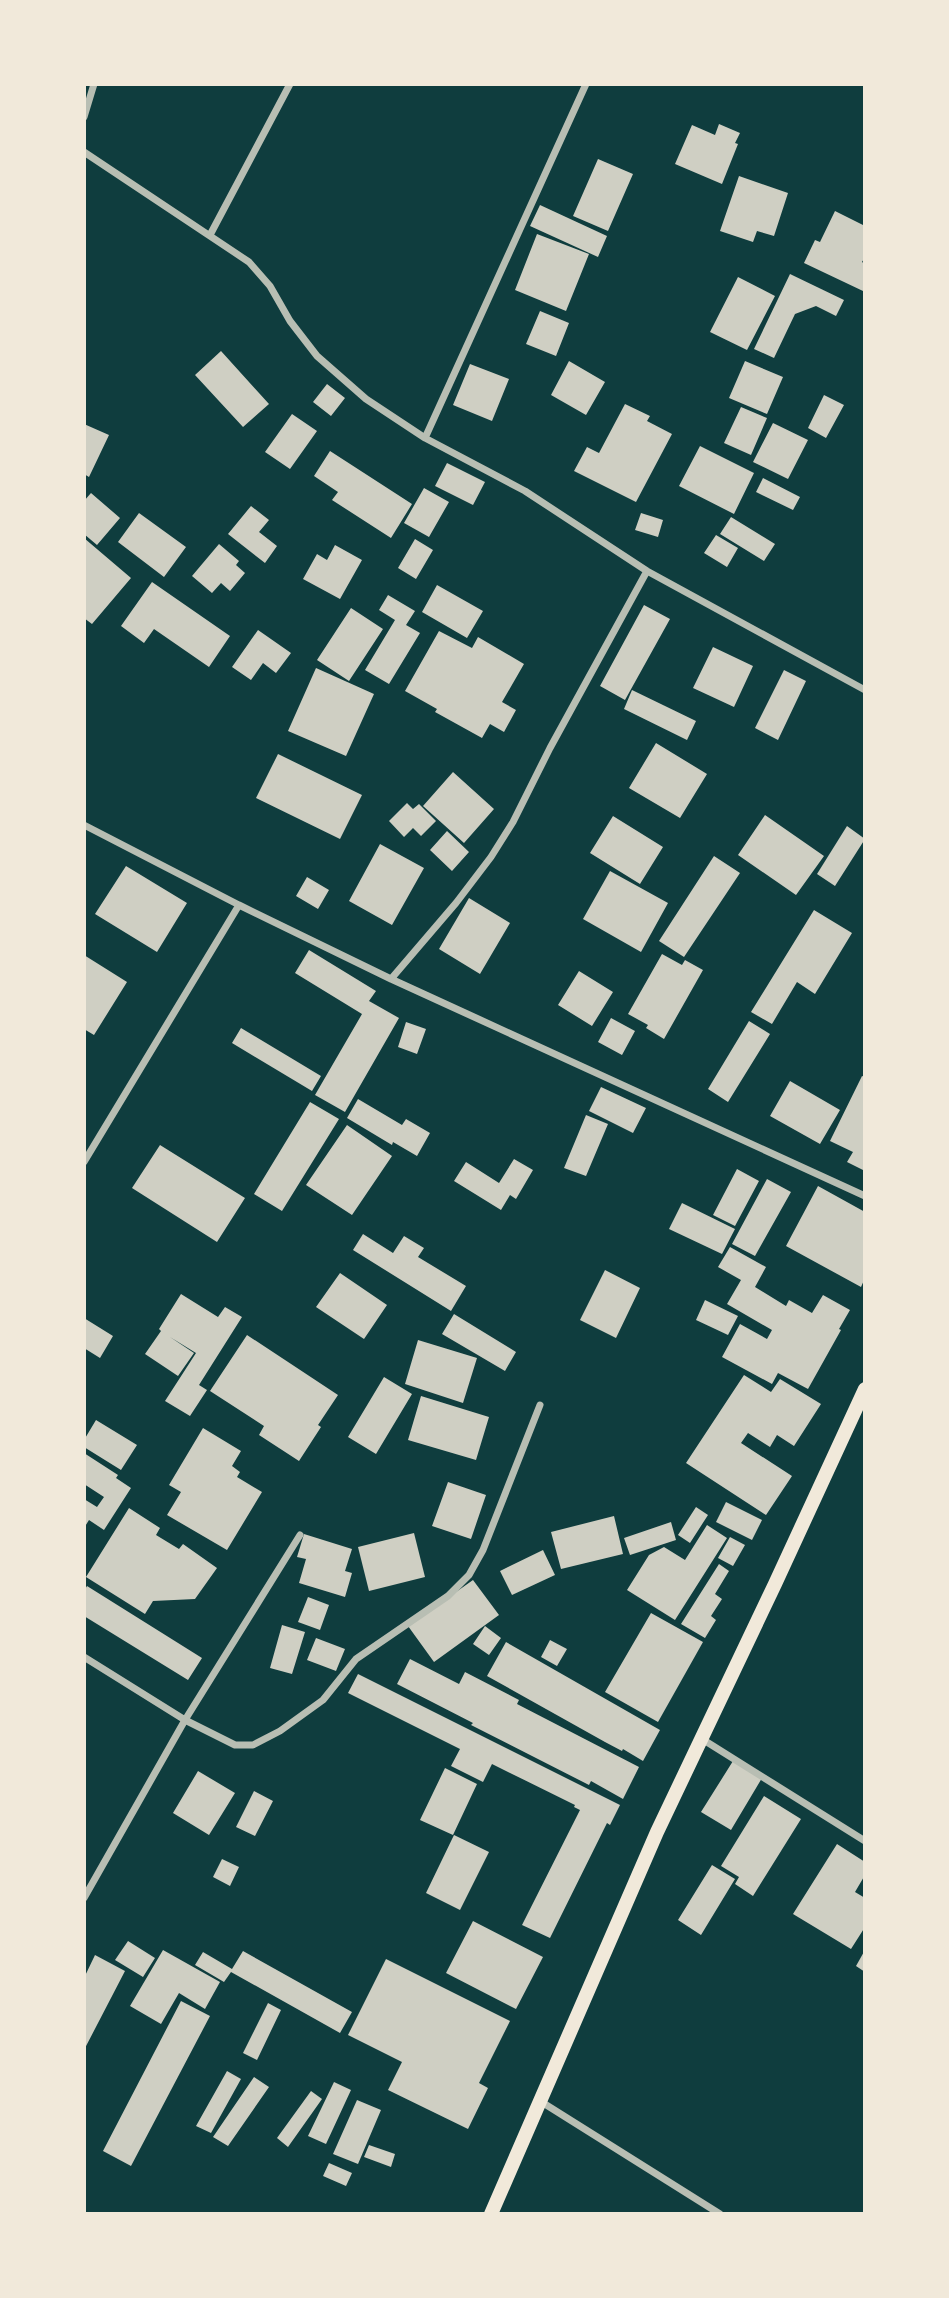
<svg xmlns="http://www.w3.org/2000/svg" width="949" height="2298" font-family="Spectral,serif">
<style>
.building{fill:#cfcfc3}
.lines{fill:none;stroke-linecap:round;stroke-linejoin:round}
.minor{stroke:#b8beb3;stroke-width:7}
.secondary{stroke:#f1e9da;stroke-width:14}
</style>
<rect width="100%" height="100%" fill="#0f3d3e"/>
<path class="building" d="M719,124L740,133L735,143L738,144L722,184L675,164L692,125L715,135Z
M598,159L633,174L608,231L573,216Z
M739,176L788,193L774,236L757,231L753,242L720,231Z
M540,205L607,236L598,257L530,226Z
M835,211L865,226V257L862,262L865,264V286L863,291L804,263L815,240L820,242Z
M537,234L589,254L566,311L515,290Z
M790,274L844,300L836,316L816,306L795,314L774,358L754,349Z
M738,277L775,296L747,350L710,332Z
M540,311L569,323L556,356L526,344Z
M221,351L269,404L243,427L195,375Z
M569,361L605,382L586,415L551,395Z
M745,361L783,377L767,414L729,398Z
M470,364L509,379L492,421L453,405Z
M327,384L345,398L331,416L313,402Z
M824,395L844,405L826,438L808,428Z
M625,404L650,416L647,421L672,434L636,502L574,471L587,447L599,453Z
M741,407L767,418L751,455L724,443Z
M292,414L317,431L290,469L265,452Z
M773,423L808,440L788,479L753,462Z
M84,424L109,435L89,477L84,474Z
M700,446L754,473L734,514L679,486Z
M330,451L412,504L391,538L332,500L338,492L314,476Z
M447,463L485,482L473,505L435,486Z
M763,478L800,497L793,510L756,492Z
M424,488L449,502L429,537L404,523Z
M91,493L120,518L97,545L84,534V501Z
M251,506L269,520L259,532L277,546L265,563L228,534Z
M139,513L186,547L164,577L118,542Z
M641,513L663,520L658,537L635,530Z
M731,517L775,544L764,561L720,534Z
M716,535L738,548L727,567L704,553Z
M84,538L131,578L92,624L84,618Z
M415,539L433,550L416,579L398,568Z
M219,544L239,561L236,565L245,573L230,591L221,583L212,593L192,576Z
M335,545L362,560L340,599L303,579L317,554L327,560Z
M152,582L230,636L209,667L154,629L144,643L121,626Z
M437,585L483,611L467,638L422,612Z
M388,595L415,611L406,625L420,633L389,684L365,670L395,620L379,610Z
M644,605L670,619L625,700L600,686Z
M351,608L383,629L349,681L317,660Z
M258,630L291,653L276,673L263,663L251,680L232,667Z
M439,631L472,648L478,637L524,664L502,702L516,710L504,732L490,724L482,738L435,712L437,709L405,691Z
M713,647L753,666L734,707L693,688Z
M316,668L374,694L346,756L288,731Z
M784,670L806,681L778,740L755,728Z
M632,690L696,721L687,740L624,709Z
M656,743L707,774L680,818L629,788Z
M278,754L362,795L340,839L256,798Z
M453,772L494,809L464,843L423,806Z
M407,803L413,809L419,804L436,821L421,836L413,828L404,837L389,821Z
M765,815L824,856L796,895L738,855Z
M613,816L663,847L640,884L590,853Z
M847,826L865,839L835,886L817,874Z
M447,831L469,852L452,871L430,850Z
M380,844L424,868L392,925L349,901Z
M714,856L740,873L684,957L659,941Z
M126,866L187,903L157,952L95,914Z
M610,871L668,903L641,952L583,919Z
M307,877L329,890L318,909L296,896Z
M469,898L510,923L480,974L439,949Z
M814,910L852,933L815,994L797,982L772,1024L751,1012Z
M309,950L376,991L369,1001L399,1018L345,1112L315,1095L362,1014L295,973Z
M662,954L682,965L685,960L703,970L664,1039L646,1028L648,1025L628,1014Z
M84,955L127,982L94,1035L84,1029Z
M579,971L613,992L592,1026L558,1005Z
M611,1018L635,1031L622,1055L598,1042Z
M749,1021L770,1034L728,1102L708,1089Z
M406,1022L426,1029L417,1054L398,1047Z
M241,1028L321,1076L312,1091L232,1043Z
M862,1076L865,1077V1171L847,1162L853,1152L830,1141Z
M790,1081L840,1110L820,1144L770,1116Z
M601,1087L646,1108L633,1133L589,1111Z
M358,1099L402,1125L406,1119L430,1133L417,1156L393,1142L392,1145L347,1118Z
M310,1102L339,1119L282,1211L254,1194Z
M586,1115L608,1124L586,1176L564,1168Z
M347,1125L392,1156L352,1215L306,1185Z
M160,1145L245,1198L217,1242L132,1188Z
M514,1159L533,1170L516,1199L510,1195L501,1210L454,1181L466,1162L499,1183Z
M737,1169L759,1181L735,1226L713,1215Z
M767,1179L791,1192L755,1256L732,1244Z
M818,1186L865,1212V1278L861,1287L786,1246Z
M682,1203L735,1229L722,1254L669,1229Z
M363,1234L393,1253L404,1236L424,1248L418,1257L466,1286L451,1311L353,1250Z
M730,1247L766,1267L755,1287L786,1306L789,1300L812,1313L823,1295L850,1310L839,1329L841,1330L808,1389L778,1373L772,1384L722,1357L740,1324L767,1339L772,1330L727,1304L741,1280L718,1267Z
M605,1270L640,1288L616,1338L580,1320Z
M340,1273L387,1305L364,1339L316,1307Z
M181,1294L218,1317L225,1307L242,1317L199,1385L207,1390L190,1416L165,1401L196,1353L170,1337L194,1353L178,1376L145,1354L161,1331L159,1329Z
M705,1300L738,1316L728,1335L696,1320Z
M454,1314L516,1352L505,1371L442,1334Z
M84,1318L113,1336L100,1358L84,1348Z
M247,1335L338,1395L318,1425L321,1427L299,1461L259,1435L264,1426L210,1391Z
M418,1340L477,1358L463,1403L405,1384Z
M744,1375L771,1392L780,1379L821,1404L794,1446L777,1435L770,1447L748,1433L741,1443L792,1476L766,1515L686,1463Z
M384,1377L412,1394L376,1454L348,1437Z
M421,1396L489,1417L476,1460L408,1440Z
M96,1420L137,1445L121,1470L84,1447V1440Z
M203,1428L241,1451L232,1466L240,1472L237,1477L262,1492L227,1550L167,1515L181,1492L169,1485Z
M84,1453L118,1475L116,1478L131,1488L104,1530L89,1520L84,1528V1499L97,1507L104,1497L84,1484Z
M448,1482L486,1495L471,1539L432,1526Z
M726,1502L762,1520L752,1540L716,1522Z
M696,1507L708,1515L690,1543L678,1535Z
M129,1508L160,1528L156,1535L179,1549L183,1544L217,1568L195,1599L153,1601L145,1614L86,1577Z
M614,1516L623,1554L561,1569L551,1532Z
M671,1522L676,1540L630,1555L624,1538Z
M707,1525L727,1538L675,1620L627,1590L649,1555L664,1547L685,1560Z
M414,1533L425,1577L369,1591L358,1547Z
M304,1534L352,1549L345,1571L352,1573L345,1597L299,1583L306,1559L297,1557Z
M730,1537L745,1545L733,1566L718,1558Z
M543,1550L555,1575L512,1595L500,1571Z
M719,1564L729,1571L715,1594L722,1599L711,1616L716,1620L705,1638L681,1624Z
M473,1580L499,1615L434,1662L408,1626Z
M87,1586L202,1658L188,1680L84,1616V1591Z
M308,1597L329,1605L320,1630L298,1622Z
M651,1613L703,1642L658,1722L605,1692Z
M282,1625L305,1632L292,1674L270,1668Z
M485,1626L501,1638L489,1655L473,1644Z
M316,1638L345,1649L336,1671L307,1660Z
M550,1640L567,1649L557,1666L541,1657Z
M506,1642L660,1730L643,1761L623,1749L622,1751L605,1742L487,1676Z
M410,1659L459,1684L465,1672L519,1700L517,1704L639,1767L623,1799L591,1781L589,1785L471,1725L473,1723L397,1684Z
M358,1674L620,1805L610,1825L607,1823L550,1938L522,1925L580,1810L574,1807L575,1805L492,1764L483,1782L451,1766L460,1749L348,1693Z
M733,1761L762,1778L731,1830L701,1812Z
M445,1768L477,1784L453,1835L420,1820Z
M198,1771L235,1793L209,1835L173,1813Z
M254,1791L273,1801L255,1836L236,1827Z
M764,1796L801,1819L753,1896L735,1884L739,1877L721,1866Z
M454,1835L489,1852L460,1910L426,1893Z
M837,1844L865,1862V1875L855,1892L865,1898V1927L851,1949L793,1914Z
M222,1859L239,1867L230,1886L213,1877Z
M712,1865L735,1879L701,1935L678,1920Z
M473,1921L543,1957L516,2009L446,1973Z
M128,1941L155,1958L143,1977L115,1960Z
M163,1950L220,1982L205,2009L179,1993L161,2024L130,2006Z
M865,1950V1972L856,1966Z
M243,1951L352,2012L340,2033L231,1972L224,1982L195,1965L203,1952L232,1969Z
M95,1955L125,1971L84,2050V1978Z
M386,1959L510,2021L479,2083L488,2088L468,2129L388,2090L402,2062L348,2035Z
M181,2001L210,2016L131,2166L103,2151Z
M268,2003L281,2010L257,2060L243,2053Z
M227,2071L241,2079L211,2133L196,2126Z
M254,2077L269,2087L228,2146L213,2137Z
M334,2082L351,2090L326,2144L308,2136Z
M311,2091L322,2099L288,2147L277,2138Z
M357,2100L381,2110L358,2164L333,2154Z
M369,2145L395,2154L391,2167L364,2157Z
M329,2163L352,2173L346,2186L323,2176Z"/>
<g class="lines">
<path class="minor" d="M84,117L94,84
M84,152L249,262L270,286L290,321L317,356L366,399L425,438L525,491L647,571L865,690
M210,235L290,84
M425,438L586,84
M84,825L239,905L391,979L865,1196
M391,979L456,903L491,857L513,822L550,748L647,571
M84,1162L239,905
M84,1657L185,1720L235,1745H253L280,1731L323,1700L356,1659L448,1596L469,1575L483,1550L540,1405
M702,1739L865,1841
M84,1898L185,1720L300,1535
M540,2101L720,2214"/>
<path class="secondary" d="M491,2214L657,1832L775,1584L865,1389"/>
</g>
<rect width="949" height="2298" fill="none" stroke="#f1e9da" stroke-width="172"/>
</svg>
